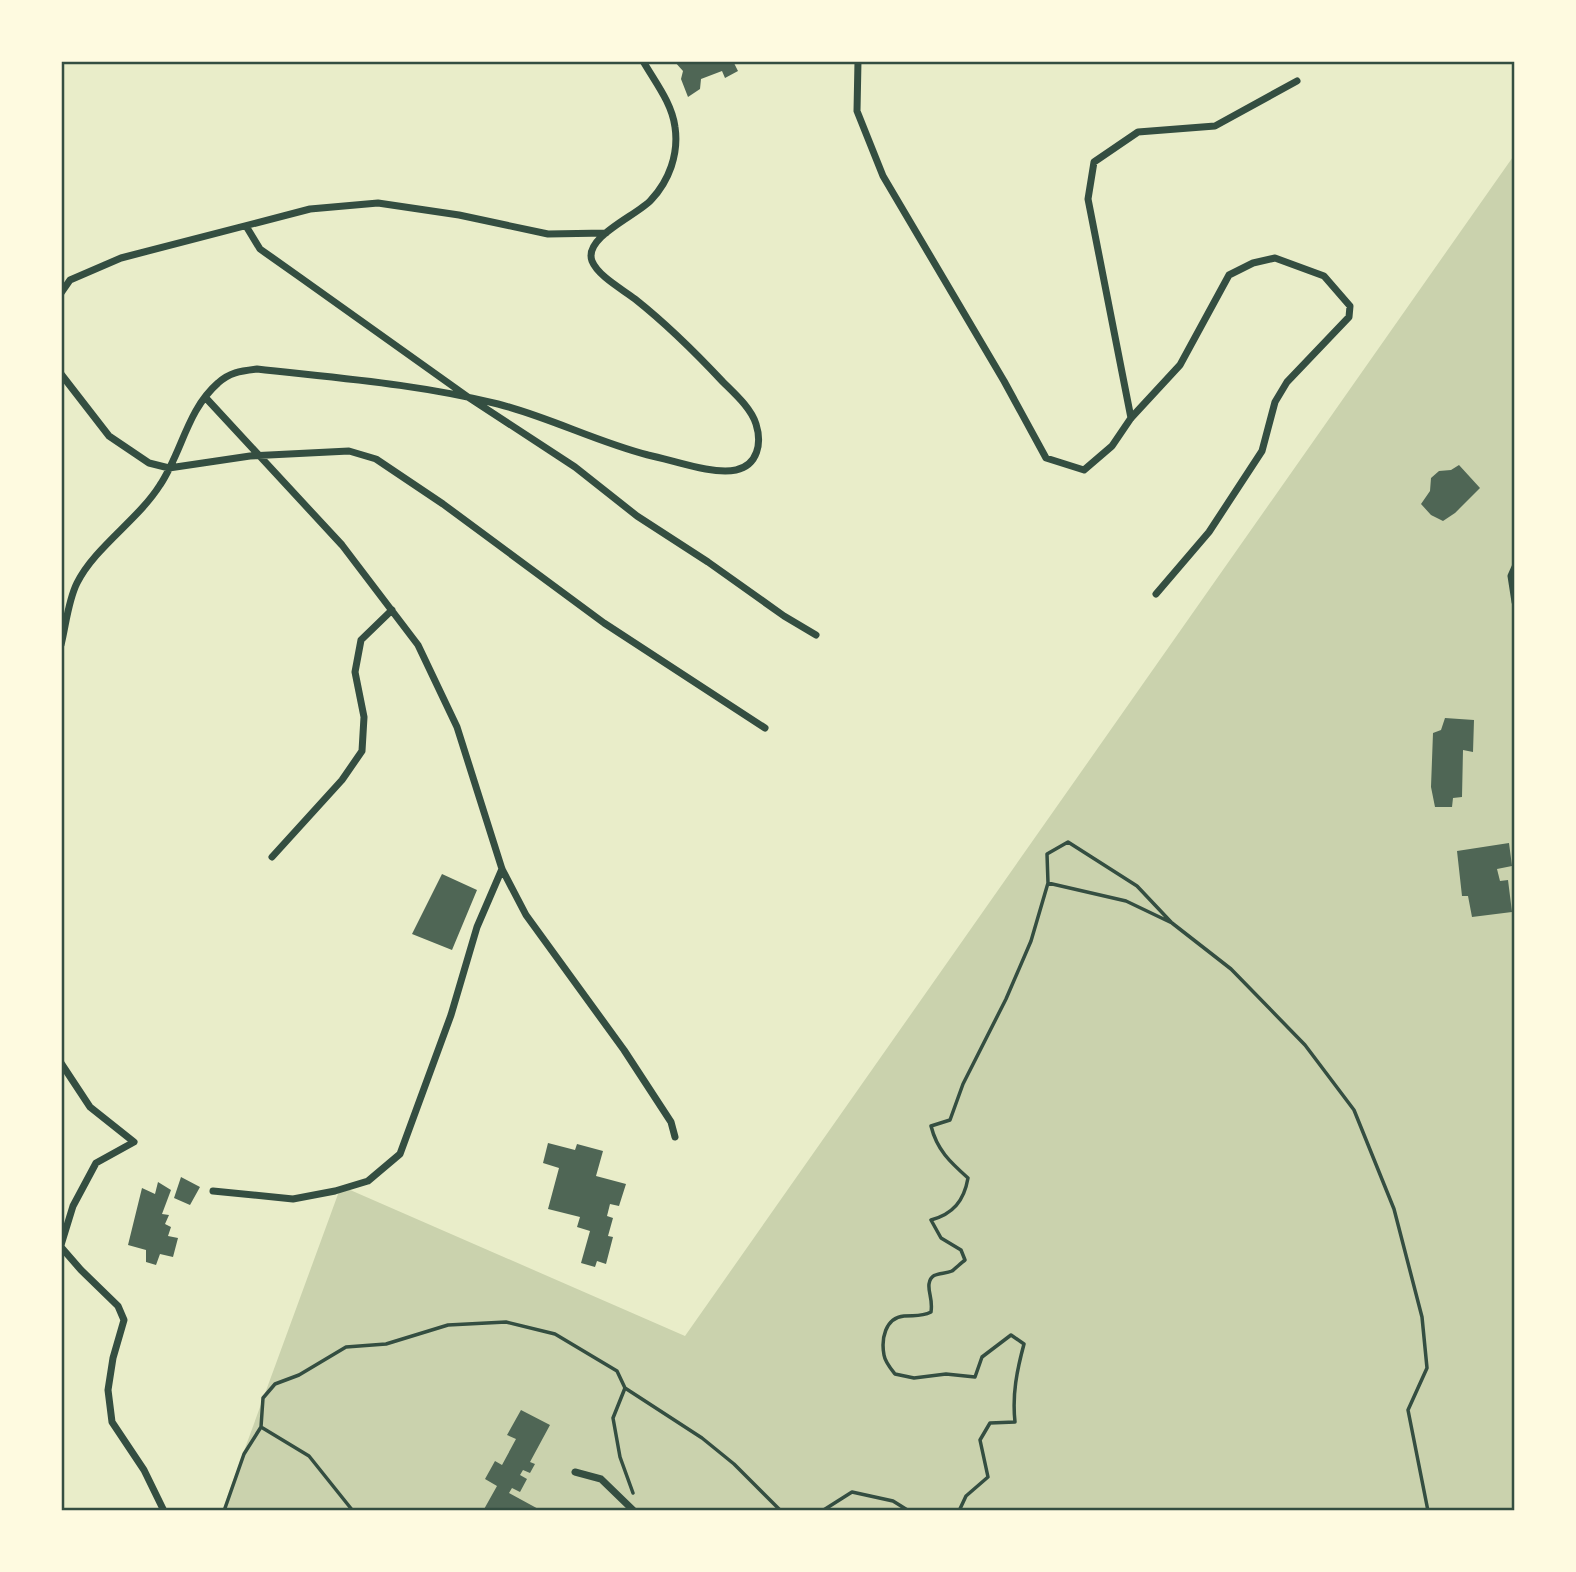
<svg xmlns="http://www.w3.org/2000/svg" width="1576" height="1572" font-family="Montserrat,sans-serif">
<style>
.green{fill:#cad2ad}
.building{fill:#4f6655}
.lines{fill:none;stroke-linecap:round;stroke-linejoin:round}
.path{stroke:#344e41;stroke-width:3.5}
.minor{stroke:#344e41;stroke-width:7}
.neatline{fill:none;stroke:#344e41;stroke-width:2.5}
</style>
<rect width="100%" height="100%" fill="#e9edc9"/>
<path class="green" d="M1515,154V1511H222L341,1186L685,1336Z"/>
<path class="building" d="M674,61H733L738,71L725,78L722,71L701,79L700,89L688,97L681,79L683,71Z
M1459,465L1480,488L1455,513L1443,521L1431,515L1421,504L1430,491L1431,478L1439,471L1451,470Z
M1445,718L1474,720L1473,752L1463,750L1462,797L1453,798L1452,807H1435L1431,787L1433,733L1441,730Z
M1509,843L1512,866L1497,869L1500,881L1508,880L1512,912L1472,917L1468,896H1462L1457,851Z
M442,874L477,890L452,950L412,934Z
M548,1143L575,1150L577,1144L603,1151L596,1176L626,1184L619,1206L610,1204L607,1216L613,1218L608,1236L613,1237L606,1264L597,1261L595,1267L581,1263L590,1231L577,1227L580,1217L548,1209L559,1168L543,1163Z
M181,1177L200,1187L190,1205L174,1198Z
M158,1182L171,1190L162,1214L169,1215L165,1224L171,1227L168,1236L178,1238L173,1257L160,1254L156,1265L146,1262V1250L128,1245L142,1188L155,1194Z
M521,1410L550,1425L530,1462L535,1464L530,1473L523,1470L520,1475L527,1479L520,1492L512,1488L509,1493L542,1511H483L497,1486L485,1479L495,1461L502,1465L516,1439L507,1435Z"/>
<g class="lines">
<path class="path" d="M1048,883L1047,854L1068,842L1137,886L1171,922
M261,1427L309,1456L353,1511
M633,1493L620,1457L613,1418L625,1388L702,1438L734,1464L781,1511
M224,1511L244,1454L261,1427L263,1398L275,1384L299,1375L346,1347L386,1344L448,1325L506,1322L555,1334L617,1371L625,1388
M822,1511L852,1492L893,1501L909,1511
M959,1511L966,1496L988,1477L980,1440L990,1423L1015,1422C1012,1394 1017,1370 1024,1344L1011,1335L982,1357L975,1377L946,1374L914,1378L895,1374C891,1369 885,1362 884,1355C881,1339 885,1318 904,1316C915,1315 921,1317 931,1312C933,1299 928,1293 929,1284C931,1271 943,1275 952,1271C956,1268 961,1263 965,1260L961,1250L941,1238L931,1220C953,1214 964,1201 968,1178C950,1162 937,1150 931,1126L950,1120L963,1084L1006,999L1031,941L1048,883L1126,901L1172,923L1231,969L1305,1045L1354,1110L1394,1209L1422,1317L1427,1368L1408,1410L1428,1511"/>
<path class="minor" d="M858,61L857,111L883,176L1004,381L1046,458L1084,470L1112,446L1131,418L1180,365L1229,275L1253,263L1275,258L1324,276L1350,306L1349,317L1287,382L1275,402L1262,451L1209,532L1156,594
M246,226L260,249L301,278L468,397L575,467L637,516L708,562L784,616L816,635
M61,293L70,280L121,258L310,209L378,203L459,215L548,234L606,233
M61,374L109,436L149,463L169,468L250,456L349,451L376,459L443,504L604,623L765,728
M205,397L342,545L418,645L457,727L502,869L526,915L624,1050L671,1122L675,1137
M1131,418L1088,199L1094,162L1138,132L1215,126L1297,81
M1515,567L1511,576L1515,602
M61,645C66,625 68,601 77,583C95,547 138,520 160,485C182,452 187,410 218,383C230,372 241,371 257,369C337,378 419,384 498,404C549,417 597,442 648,455C673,460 712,475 736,470C758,465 762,443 756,424C751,408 735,394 723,382C694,351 669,326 635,299C622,289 598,276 592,261C583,237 638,215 651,200C669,181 679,154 675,127C672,103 655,82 643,61
M272,857L342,780L362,751L364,717L355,672L361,640L392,610
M61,1063L90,1107L134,1142L96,1163L73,1206L61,1245
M213,1191L293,1199L335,1191L368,1181L400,1154L451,1015L477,927L502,869
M61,1247L81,1270L118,1306L124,1320L113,1358L108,1390L112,1422L144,1470L164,1511
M575,1472L601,1479L634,1511"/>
</g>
<rect width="1576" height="1572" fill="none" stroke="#fefae0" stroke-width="126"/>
<rect x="63" y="63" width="1450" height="1446" class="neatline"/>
</svg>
